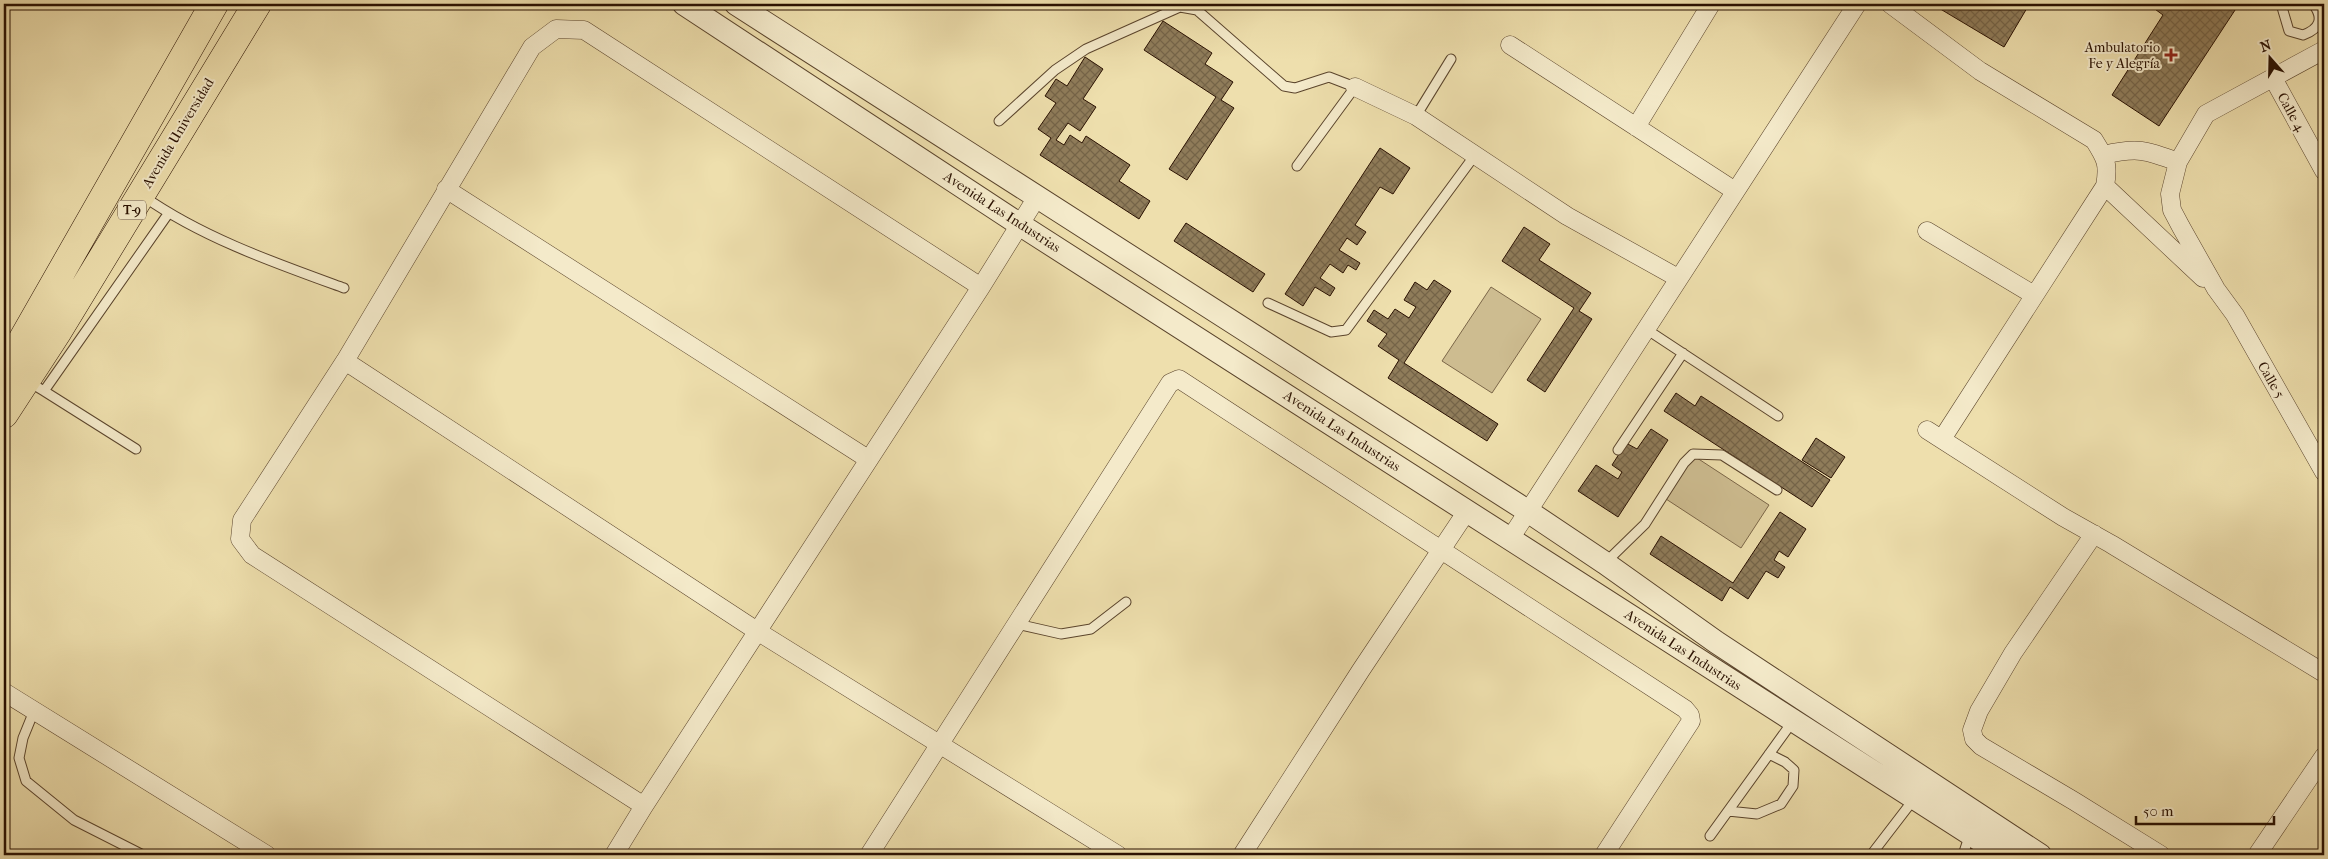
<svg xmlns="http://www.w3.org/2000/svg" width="2328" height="859" font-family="'IM FELL French Canon',serif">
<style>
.park{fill:#cdbc90;stroke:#7b6648}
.building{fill:url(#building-cross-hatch);stroke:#291001}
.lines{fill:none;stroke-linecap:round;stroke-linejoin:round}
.service-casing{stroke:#5a442c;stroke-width:11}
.minor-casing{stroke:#5a442c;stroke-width:19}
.tertiary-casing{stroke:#5a442c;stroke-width:24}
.primary-casing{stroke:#291001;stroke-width:29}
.service{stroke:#f4eaca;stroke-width:9}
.minor{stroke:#f4eaca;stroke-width:18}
.tertiary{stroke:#f4eaca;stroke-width:22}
.primary{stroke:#eedfad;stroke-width:28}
.poi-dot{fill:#8f2418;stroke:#f4eaca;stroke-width:2}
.labels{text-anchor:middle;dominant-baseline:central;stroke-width:4;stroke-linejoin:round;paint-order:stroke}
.shield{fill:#f4eaca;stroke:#66513d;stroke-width:1}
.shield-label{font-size:12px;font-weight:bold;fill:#291001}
.poi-label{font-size:14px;fill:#291001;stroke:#f4eaca;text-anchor:end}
.street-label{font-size:14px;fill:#291001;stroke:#f4eaca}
</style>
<defs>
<pattern id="building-cross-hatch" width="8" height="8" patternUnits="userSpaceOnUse" patternTransform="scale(1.25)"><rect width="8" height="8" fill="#8f7c5a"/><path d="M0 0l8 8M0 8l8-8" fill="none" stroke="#756448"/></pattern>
</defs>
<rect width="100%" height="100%" fill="#eedfad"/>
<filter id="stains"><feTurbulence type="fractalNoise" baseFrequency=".004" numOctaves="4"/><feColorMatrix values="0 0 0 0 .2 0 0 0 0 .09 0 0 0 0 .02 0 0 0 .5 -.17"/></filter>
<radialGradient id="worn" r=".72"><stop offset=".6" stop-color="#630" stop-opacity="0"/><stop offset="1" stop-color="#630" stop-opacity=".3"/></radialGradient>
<path class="park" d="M1491,287L1541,319L1492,393L1442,361Z
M1694,456L1769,505L1741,548L1666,499Z"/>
<path class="building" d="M1932,4H2020L2027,8L2004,47Z
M2148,4H2239L2159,126L2112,95L2163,15Z
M1163,21L1212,53L1205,64L1233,82L1221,100L1234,108L1187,180L1169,169L1216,97L1144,50Z
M1085,57L1103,69L1083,99L1096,107L1080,131L1068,123L1056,140L1064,145L1070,135L1082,143L1086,136L1130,165L1119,181L1150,201L1139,219L1040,155L1051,138L1038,129L1056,103L1045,96L1056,79L1067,86Z
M1380,148L1410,168L1393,194L1380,187L1355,225L1366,232L1357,245L1347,238L1339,250L1360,263L1356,270L1348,265L1343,273L1330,264L1320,278L1335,288L1330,296L1315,287L1303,306L1285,294Z
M1186,223L1265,274L1253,292L1174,241Z
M1524,227L1550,244L1539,260L1591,293L1579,311L1592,319L1545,392L1527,380L1574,308L1502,261Z
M1434,280L1451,291L1404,363L1498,424L1487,441L1388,378L1399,360L1378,346L1387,334L1367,321L1374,310L1388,319L1395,309L1409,318L1416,307L1404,300L1415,282L1427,290Z
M1676,393L1695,406L1701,396L1830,480L1812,507L1664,411Z
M1651,429L1668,440L1618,517L1578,491L1596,465L1618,479L1622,472L1612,465L1626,443L1637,449Z
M1816,438L1845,457L1831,478L1802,460Z
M1780,512L1806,529L1788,557L1779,551L1774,560L1785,567L1778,578L1766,571L1748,599L1730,587L1722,601L1650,554L1661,536L1733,583Z"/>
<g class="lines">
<defs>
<path id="service" d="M2281,4L2289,31L2303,35C2320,29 2324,18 2313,4
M1416,116L1451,59
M999,121L1055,70L1086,49L1180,7L1197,10L1284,86L1295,88L1329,77L1355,87L1297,166
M143,196C203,238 275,263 344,288
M1268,303L1331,332L1346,330L1475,155
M1646,329L1778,416
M29,382L44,391L168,214
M44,391L136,449
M1618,450L1683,353
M1605,563L1645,524L1684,463L1693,454L1722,455L1777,490
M1017,624L1061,634L1091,629L1126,602
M34,711L23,738L19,758L26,781L74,820L143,855
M1728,811L1757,814L1781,804L1793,786L1794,770L1785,762L1769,754
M1710,836L1793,721
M1871,855L1914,799
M1963,855L1970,834"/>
<path id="minor" d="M1890,4L1980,71L2094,140C2106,159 2109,164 2105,186L1942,439
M1510,45L1735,191
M2324,50L2206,114L2178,162L2170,194L2172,210L2181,227L2216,289L2235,315L2324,472
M2273,78L2324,171
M1355,87L1416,116L1567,216L1678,278
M1636,127L1711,4
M2104,155C2137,147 2146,150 2178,162
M2105,186L2203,278
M446,189L868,459
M1927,231L2034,295
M345,361L757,631L1118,855
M1927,430L2063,517L2111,544L2324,673
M2094,534L2013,653L1979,711L1972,730L1974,739L1981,746L2074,801L2161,855
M1510,539L1857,4
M4,692L267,855
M644,806L252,555L240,539L242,520L345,361L532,47L556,29L584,30L981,287
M614,855L644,806L981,287L1037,197
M869,855L1170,383L1179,379L1685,709L1690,715L1691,721L1604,855
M1242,855L1361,670L1467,511
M2257,855L2324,756"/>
<path id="tertiary" d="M684,4L1019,224L2003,855
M736,4L1529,512L1605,563L1716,642L2040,855"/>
<path id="primary" d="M4,372L214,4
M4,414L58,331L257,4"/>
</defs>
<use href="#service" class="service-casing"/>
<use href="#minor" class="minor-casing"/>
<use href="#tertiary" class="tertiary-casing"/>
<use href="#primary" class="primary-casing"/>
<use href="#service" class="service"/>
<use href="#minor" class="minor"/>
<use href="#tertiary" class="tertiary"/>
<use href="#primary" class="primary"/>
</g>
<path class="poi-dot" d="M2168.5 47.5h5v5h5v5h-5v5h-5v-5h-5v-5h5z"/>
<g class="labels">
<rect class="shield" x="118" y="200.5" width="28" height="19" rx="4"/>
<g class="shield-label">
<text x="132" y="210">T-9</text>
</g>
<g class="poi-label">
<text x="2160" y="47">Ambulatorio<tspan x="2160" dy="16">Fe y Alegría</tspan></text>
</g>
<g class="street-label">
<text transform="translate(2291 112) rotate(61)">Calle 4</text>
<text transform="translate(178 133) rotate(-59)">Avenida Universidad</text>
<text transform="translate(1002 212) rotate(33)">Avenida Las Industrias</text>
<text transform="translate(2271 380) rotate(60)">Calle 5</text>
<text transform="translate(1342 431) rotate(33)">Avenida Las Industrias</text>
<text transform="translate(1683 650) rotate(33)">Avenida Las Industrias</text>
</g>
</g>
<rect width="2328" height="859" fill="none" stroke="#eedfad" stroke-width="20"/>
<rect x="5" y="5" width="2318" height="849" fill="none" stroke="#291001" stroke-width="2.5"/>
<rect x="10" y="10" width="2308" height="839" fill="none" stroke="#291001"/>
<g transform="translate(2270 58) rotate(340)" stroke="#f4eaca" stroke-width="4" paint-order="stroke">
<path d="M0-4L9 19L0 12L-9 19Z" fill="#291001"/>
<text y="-8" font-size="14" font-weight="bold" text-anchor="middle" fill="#291001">N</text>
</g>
<path d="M2136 816v8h138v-8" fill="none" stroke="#291001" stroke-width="2.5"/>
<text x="2143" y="816" font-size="15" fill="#291001" stroke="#f4eaca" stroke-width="4" paint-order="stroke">50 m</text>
<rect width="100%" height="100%" filter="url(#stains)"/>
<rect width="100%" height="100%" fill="url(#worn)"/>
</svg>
